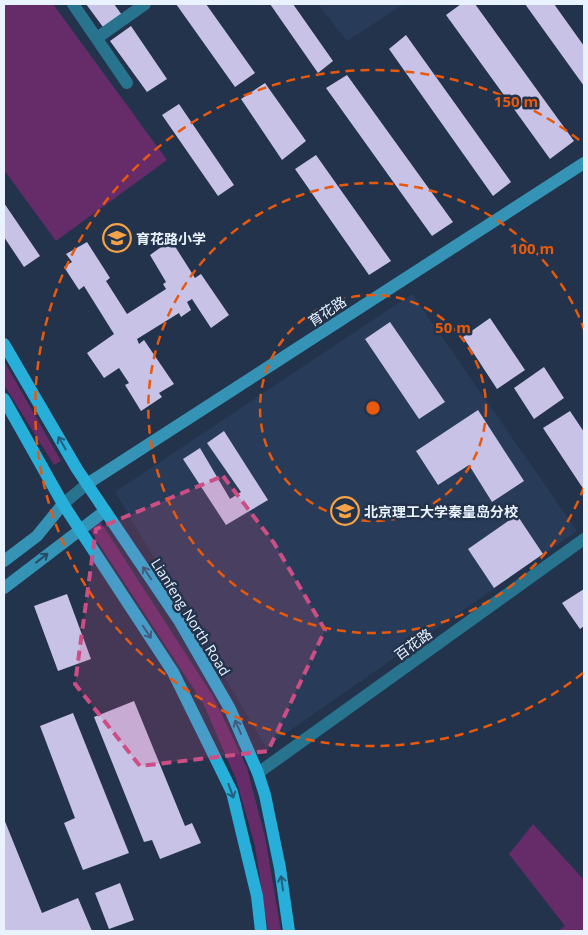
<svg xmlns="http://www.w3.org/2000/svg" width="588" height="935" font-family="'Open Sans','Noto Sans SC',sans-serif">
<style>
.built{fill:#283c59}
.green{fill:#652c69}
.building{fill:#c7c2e6}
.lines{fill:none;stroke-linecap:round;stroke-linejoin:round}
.street{stroke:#28738e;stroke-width:12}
.secondary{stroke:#3594b6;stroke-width:12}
.primary{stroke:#27afda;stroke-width:12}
.oneway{stroke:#245e7d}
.oneway2{stroke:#284b66}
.marked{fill:#cc4e84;fill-opacity:0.2;stroke:#cc4e84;stroke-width:4;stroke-dasharray:10 6;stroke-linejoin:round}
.ring{fill:none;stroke:#e8590c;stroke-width:2.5;stroke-dasharray:9 6}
.labels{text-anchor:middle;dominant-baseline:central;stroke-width:5;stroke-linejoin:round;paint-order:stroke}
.poi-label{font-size:14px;font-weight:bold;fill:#e9f2ff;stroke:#23334b;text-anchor:start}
.street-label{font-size:14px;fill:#e9f2ff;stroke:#23334b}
.centre{fill:#e8590c;stroke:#23334b;stroke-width:2.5}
.ring-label{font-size:15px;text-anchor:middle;font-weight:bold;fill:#e8590c;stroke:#23334b;stroke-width:5;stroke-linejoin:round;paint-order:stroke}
</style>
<rect width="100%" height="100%" fill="#23334b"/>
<path class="built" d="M318,4H404L347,41Z
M412,294L577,531L266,747L115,492Z"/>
<path class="green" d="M4,4H53L167,160L56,241L4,170Z
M4,361L61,461L54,465L4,385Z
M100,521L213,696L247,768L265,837L281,931H268L255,846L236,779L203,703L90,530Z
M533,824L584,880V931H558L565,926L509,854Z"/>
<path class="building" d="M86,4H114L122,15L103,27Z
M176,4H206L255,73L235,87Z
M270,4H293L333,61L318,73Z
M461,4H475L574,141L550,159L446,15Z
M525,4H554L584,46V86Z
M131,26L167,79L147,92L110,41Z
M406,35L511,182L493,196L389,49Z
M347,75L453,222L432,236L326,88Z
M265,83L306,141L282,160L241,99Z
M179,104L234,185L218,196L162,115Z
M316,155L391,261L369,275L295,169Z
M4,203L40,256L24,267L4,237Z
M171,240L195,278L201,274L229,315L211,328L192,299L187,302L191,310L181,317L179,313L137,339L139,344L144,340L174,384L159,393L162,397L141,411L125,385L129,383L119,368L104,378L87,353L114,334L84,286L79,290L64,267L72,262L66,254L87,242L110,278L106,281L127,314L166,289L163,284L166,282L150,255Z
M490,318L525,370L497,389L463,337Z
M390,322L445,402L419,419L365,339Z
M544,367L564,398L534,419L514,388Z
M478,410L524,481L492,502L469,465L438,485L416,451Z
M570,411L584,432V490L543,428Z
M224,431L268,500L226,525L183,459L200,448L230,499L241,492L207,443Z
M517,515L543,554L494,588L468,549Z
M584,589V626L580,629L562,603Z
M67,594L91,659L58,671L34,606Z
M134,701L185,826L192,823L201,843L160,859L152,840L144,842L94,717Z
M73,713L129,853L83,870L64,823L75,818L40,726Z
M4,819L42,913L78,898L92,931H4Z
M120,883L134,920L109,929L95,893Z"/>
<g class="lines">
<path class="street" d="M73,4L127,83
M97,38L145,4
M63,504L87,484
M258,773L584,539"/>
<path class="secondary" d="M87,484L584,163
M4,561L37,536L63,504
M4,588L105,511"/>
<path class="primary" d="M4,344L77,469L180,622L230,709L258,773L265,795L280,868L289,931
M4,399L63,504L173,672L232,792L257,896L261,931"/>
</g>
<defs><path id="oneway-shaft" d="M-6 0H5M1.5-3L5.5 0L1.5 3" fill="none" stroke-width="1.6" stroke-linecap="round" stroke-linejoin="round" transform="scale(1.25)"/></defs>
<g class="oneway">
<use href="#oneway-shaft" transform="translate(62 443) rotate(-120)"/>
<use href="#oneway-shaft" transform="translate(147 573) rotate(-124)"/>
<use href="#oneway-shaft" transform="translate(147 632) rotate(56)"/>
<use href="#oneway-shaft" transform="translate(238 727) rotate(-114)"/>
<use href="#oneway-shaft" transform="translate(231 791) rotate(70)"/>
<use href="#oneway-shaft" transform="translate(282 883) rotate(-98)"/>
</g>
<use class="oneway2" href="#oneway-shaft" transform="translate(42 558) rotate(-38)"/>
<path class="marked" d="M223,476L274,543L325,630L268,751L140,766L75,684L96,529Z"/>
<g class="ring">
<circle cx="373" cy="408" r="113"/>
<path d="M584 487A225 225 0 1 1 584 329"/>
<path d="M583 673A338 338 0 1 1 583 143"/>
</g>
<defs>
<symbol id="school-ring" viewBox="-11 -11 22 22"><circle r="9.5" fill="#23334b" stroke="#f6a247" stroke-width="1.5"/><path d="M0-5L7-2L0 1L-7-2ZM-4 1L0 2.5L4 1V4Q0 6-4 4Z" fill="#f6a247"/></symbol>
<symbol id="university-ring" viewBox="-11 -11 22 22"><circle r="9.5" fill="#23334b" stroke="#f6a247" stroke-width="1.5"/><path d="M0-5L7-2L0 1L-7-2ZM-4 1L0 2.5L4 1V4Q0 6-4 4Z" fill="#f6a247"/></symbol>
</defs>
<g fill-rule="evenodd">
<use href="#school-ring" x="101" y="222" width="32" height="32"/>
<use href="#university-ring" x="329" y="495" width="32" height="32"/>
</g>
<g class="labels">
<g class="poi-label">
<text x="136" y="238">育花路小学</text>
<text x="364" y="511">北京理工大学秦皇岛分校</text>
</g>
<g class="street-label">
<text transform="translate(327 311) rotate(-33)">育花路</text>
<text transform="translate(191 617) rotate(58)">Lianfeng North Road</text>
<text transform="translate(413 644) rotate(-36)">百花路</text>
</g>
</g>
<circle cx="373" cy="408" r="8" class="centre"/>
<g class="ring-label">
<text x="516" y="107">150 m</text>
<text x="532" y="254">100 m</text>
<text x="453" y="333">50 m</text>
</g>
<rect width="588" height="935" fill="none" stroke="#e9f2ff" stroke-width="10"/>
</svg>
